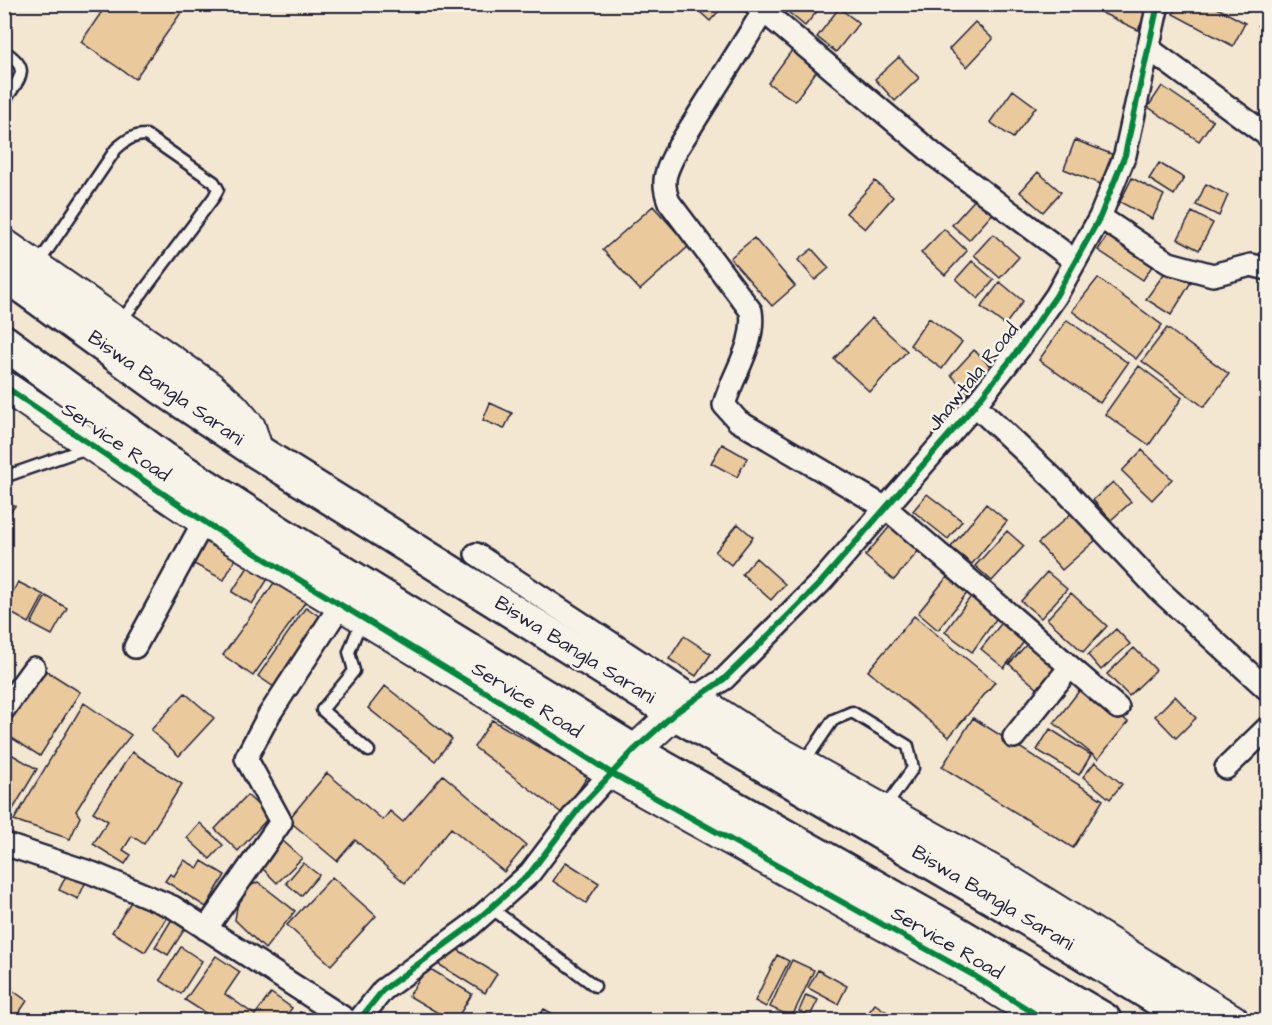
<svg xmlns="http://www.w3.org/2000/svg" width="1272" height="1025" font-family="'Architects Daughter',sans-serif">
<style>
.building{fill:#eaca9d;stroke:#22223b;stroke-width:1.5}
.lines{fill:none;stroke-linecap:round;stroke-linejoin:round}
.lane-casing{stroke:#22223b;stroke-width:15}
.street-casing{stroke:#22223b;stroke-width:26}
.secondary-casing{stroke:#22223b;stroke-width:34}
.primary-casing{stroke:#22223b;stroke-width:38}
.lane{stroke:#f7f3e8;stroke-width:10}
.street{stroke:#f7f3e8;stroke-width:21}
.secondary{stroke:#f7f3e8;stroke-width:30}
.primary{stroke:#f7f3e8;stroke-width:33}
.cycleway-casing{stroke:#f7f3e8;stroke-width:10}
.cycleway{stroke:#00873e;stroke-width:6}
.labels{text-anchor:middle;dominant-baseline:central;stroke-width:5;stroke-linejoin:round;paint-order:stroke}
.street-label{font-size:20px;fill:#22223b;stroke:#f7f3e8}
</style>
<rect width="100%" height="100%" fill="#f3e7d2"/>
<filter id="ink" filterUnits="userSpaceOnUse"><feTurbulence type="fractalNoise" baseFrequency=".0167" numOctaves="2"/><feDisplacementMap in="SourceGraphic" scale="12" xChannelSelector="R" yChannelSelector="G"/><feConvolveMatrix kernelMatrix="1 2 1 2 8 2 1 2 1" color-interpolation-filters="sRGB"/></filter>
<g filter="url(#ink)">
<path class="building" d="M107,4H187L135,79L81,42Z
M691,4H725L710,21Z
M794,4H823L805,26L788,12Z
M1083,4H1150L1138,30Z
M1178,4H1210L1245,23L1233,46L1173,14Z
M1237,4H1253L1248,12Z
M839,8L859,23L836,52L817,37Z
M1268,14V34L1258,25Z
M975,22L993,39L967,67L949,49Z
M795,46L821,65L795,101L768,83Z
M899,57L919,78L895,101L875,79Z
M1162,86L1213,121L1199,141L1148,107Z
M1013,90L1036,107L1013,138L990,122Z
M1075,140L1114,155L1103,185L1064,169Z
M1159,163L1184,178L1174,195L1149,179Z
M1038,172L1061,192L1043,212L1020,192Z
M1132,178L1164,195L1152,219L1120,202Z
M875,181L893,197L865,229L846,213Z
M1206,184L1228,195L1219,216L1196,205Z
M979,195L996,210L969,240L952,225Z
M653,206L689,246L640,290L603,250Z
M1192,212L1213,223L1199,250L1178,239Z
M944,229L967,251L945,275L921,253Z
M1111,230L1156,260L1143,280L1098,250Z
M993,234L1019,257L1000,278L974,255Z
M754,238L795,286L772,306L730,258Z
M812,249L829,268L815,280L798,260Z
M972,261L994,280L978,299L956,279Z
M1169,267L1193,279L1171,315L1146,299Z
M1098,278L1162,325L1136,359L1072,311Z
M1000,282L1023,301L1005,325L981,307Z
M872,318L907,351L870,392L834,359Z
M929,318L962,342L942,369L910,345Z
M1067,320L1128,363L1100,403L1039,360Z
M1167,328L1229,374L1204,407L1142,361Z
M974,350L993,369L970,394L951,375Z
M1139,366L1182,398L1149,445L1105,414Z
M490,403L512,413L504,429L483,420Z
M722,444L747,458L737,477L711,463Z
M1142,450L1172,479L1152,500L1122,471Z
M1113,482L1131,502L1111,520L1093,500Z
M927,494L962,521L948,539L913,511Z
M4,499L15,506L4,520Z
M986,504L1007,521L972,564L951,547Z
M1073,512L1097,539L1062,570L1038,543Z
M896,519L925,543L894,580L865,556Z
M738,524L753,537L731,565L715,552Z
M1007,531L1024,546L992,581L975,566Z
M211,532L241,548L224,580L194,564Z
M756,558L785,584L771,600L742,574Z
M253,559L273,571L252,604L232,592Z
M1047,572L1067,589L1041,618L1021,601Z
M281,573L311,594L253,676L223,655Z
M947,577L967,593L938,630L918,613Z
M18,582L44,595L29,623L4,609Z
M1071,593L1107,626L1083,652L1047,619Z
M972,595L999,615L972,652L945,632Z
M46,596L67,608L52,635L31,624Z
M306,607L323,619L274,687L258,676Z
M914,616L995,682L949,737L868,671Z
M1004,620L1026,639L1004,668L981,649Z
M1116,629L1130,644L1101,670L1088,655Z
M684,636L711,654L696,676L669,659Z
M1027,644L1055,669L1038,689L1009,664Z
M1134,648L1156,670L1129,696L1107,674Z
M42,668L80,692L40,756L4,733V726Z
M385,686L452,739L435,761L368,708Z
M1083,686L1128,722L1098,759L1054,723Z
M185,693L214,718L179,756L151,730Z
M1175,696L1196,718L1176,738L1155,716Z
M84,703L131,735L98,776L76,811L80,817L70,839L14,820Z
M973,718L1103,800L1073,848L942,767Z
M492,720L588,776L563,814L474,747Z
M1050,729L1091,755L1079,775L1037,750Z
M4,750L37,769L9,816L4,813Z
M132,752L182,784L144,844L132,836L123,850L131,855L125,864L93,844L108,821L93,812Z
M1095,762L1122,784L1110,799L1083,777Z
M327,773L383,820L390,811L403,822L443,775L526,845L504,872L451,828L405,883L355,840L337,861L288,820Z
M247,795L270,816L238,851L215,829Z
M200,823L223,845L210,859L187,838Z
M283,841L302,858L277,883L259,865Z
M184,860L198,868L202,861L225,875L206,907L165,881L170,874L174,876Z
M566,862L599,883L586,903L553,881Z
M303,863L319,875L301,896L286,883Z
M70,868L88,877L78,899L59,890Z
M332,877L376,916L331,965L287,925Z
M258,882L295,911L265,949L235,920L237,907L242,894L250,886Z
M134,897L167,917L145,952L112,932Z
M172,919L186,927L168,955L155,947Z
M450,945L497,974L485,993L438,964Z
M181,947L202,961L181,994L160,980Z
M777,955L789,961L766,1007L755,1001Z
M216,956L240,972L225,994L255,1015L271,993L292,1008L283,1020H216L185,1000Z
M792,960L814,970L792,1017L770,1007Z
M427,967L472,994L456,1020H450L409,996Z
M818,970L847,986L838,1004L808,988Z
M8,987L27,1001L14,1020H9L4,1017V991Z
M806,995L818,1000L810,1016L799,1011Z
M875,1004L899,1020H863Z
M544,1009L564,1020H537Z
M300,1012L319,1020H296Z
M713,1013L733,1020H709Z"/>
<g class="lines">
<defs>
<path id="lane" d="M4,51C33,70 19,78 4,102
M38,264L116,149C126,140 133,135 146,135L214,182L218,189L214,197L121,321
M4,477L87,448
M362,619L349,652L354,671L322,710L369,751
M803,764L833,720L852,712L908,746L913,768L884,809
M491,908L595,986"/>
<path id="street" d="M755,4L938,158L1075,261
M763,12L677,149C667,170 660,179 669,202L751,311C756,345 733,373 724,405L738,421L886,508L1118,708
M1148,48L1268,136
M1100,217L1169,263L1213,275L1251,265L1268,269
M975,405L1056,481L1159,590L1268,690
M476,554L695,698L724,679L822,581L975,405L1019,349L1056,296L1100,217L1125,155L1158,4
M135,647L204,521
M4,709L34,668
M1014,737L1070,667
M1226,768L1268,727
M4,844L92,873L173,907L347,1020
M206,929L281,822L246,758L269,715L340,606
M359,1020L383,990L469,927L530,873L581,806L611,773"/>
<path id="secondary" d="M4,244L210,387L233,407L250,427L258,452
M4,386L214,528L488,694L611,773L973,975L1045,1020
M616,768L675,713L695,698L767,745L997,873L1233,1020"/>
<path id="primary" d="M4,273L161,387L258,452L675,713L1004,904L1193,1020
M4,342L165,460L279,533L633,751L944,926L1104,1020"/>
</defs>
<use href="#lane" class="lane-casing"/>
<use href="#street" class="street-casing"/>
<use href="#secondary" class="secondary-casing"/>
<use href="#primary" class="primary-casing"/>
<use href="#lane" class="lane"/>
<use href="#street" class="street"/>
<use href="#secondary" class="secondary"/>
<use href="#primary" class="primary"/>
<defs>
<path id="cycleway" d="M4,386L214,528L488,694L611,773L973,975L1045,1020
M359,1020L383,990L469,927L530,873L581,806L633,751L675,713L724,679L760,644L822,581L975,405L1019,349L1056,296L1100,217L1125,155L1158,4"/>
</defs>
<use href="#cycleway" class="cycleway-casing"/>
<use href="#cycleway" class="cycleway"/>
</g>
</g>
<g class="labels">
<g class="street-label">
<text transform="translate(973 377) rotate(-51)">Jhawtala Road</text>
<text transform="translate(166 388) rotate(35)">Biswa Bangla Sarani</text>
<text transform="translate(116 442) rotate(34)">Service Road</text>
<text transform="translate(575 650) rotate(32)">Biswa Bangla Sarani</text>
<text transform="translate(527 700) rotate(32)">Service Road</text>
<text transform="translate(993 898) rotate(31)">Biswa Bangla Sarani</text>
<text transform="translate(947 943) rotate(30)">Service Road</text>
</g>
</g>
<rect width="1272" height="1025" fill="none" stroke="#f7f3e8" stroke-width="24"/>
<rect x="12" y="12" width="1248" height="1001" fill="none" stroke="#22223b" stroke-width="2" filter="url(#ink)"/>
</svg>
